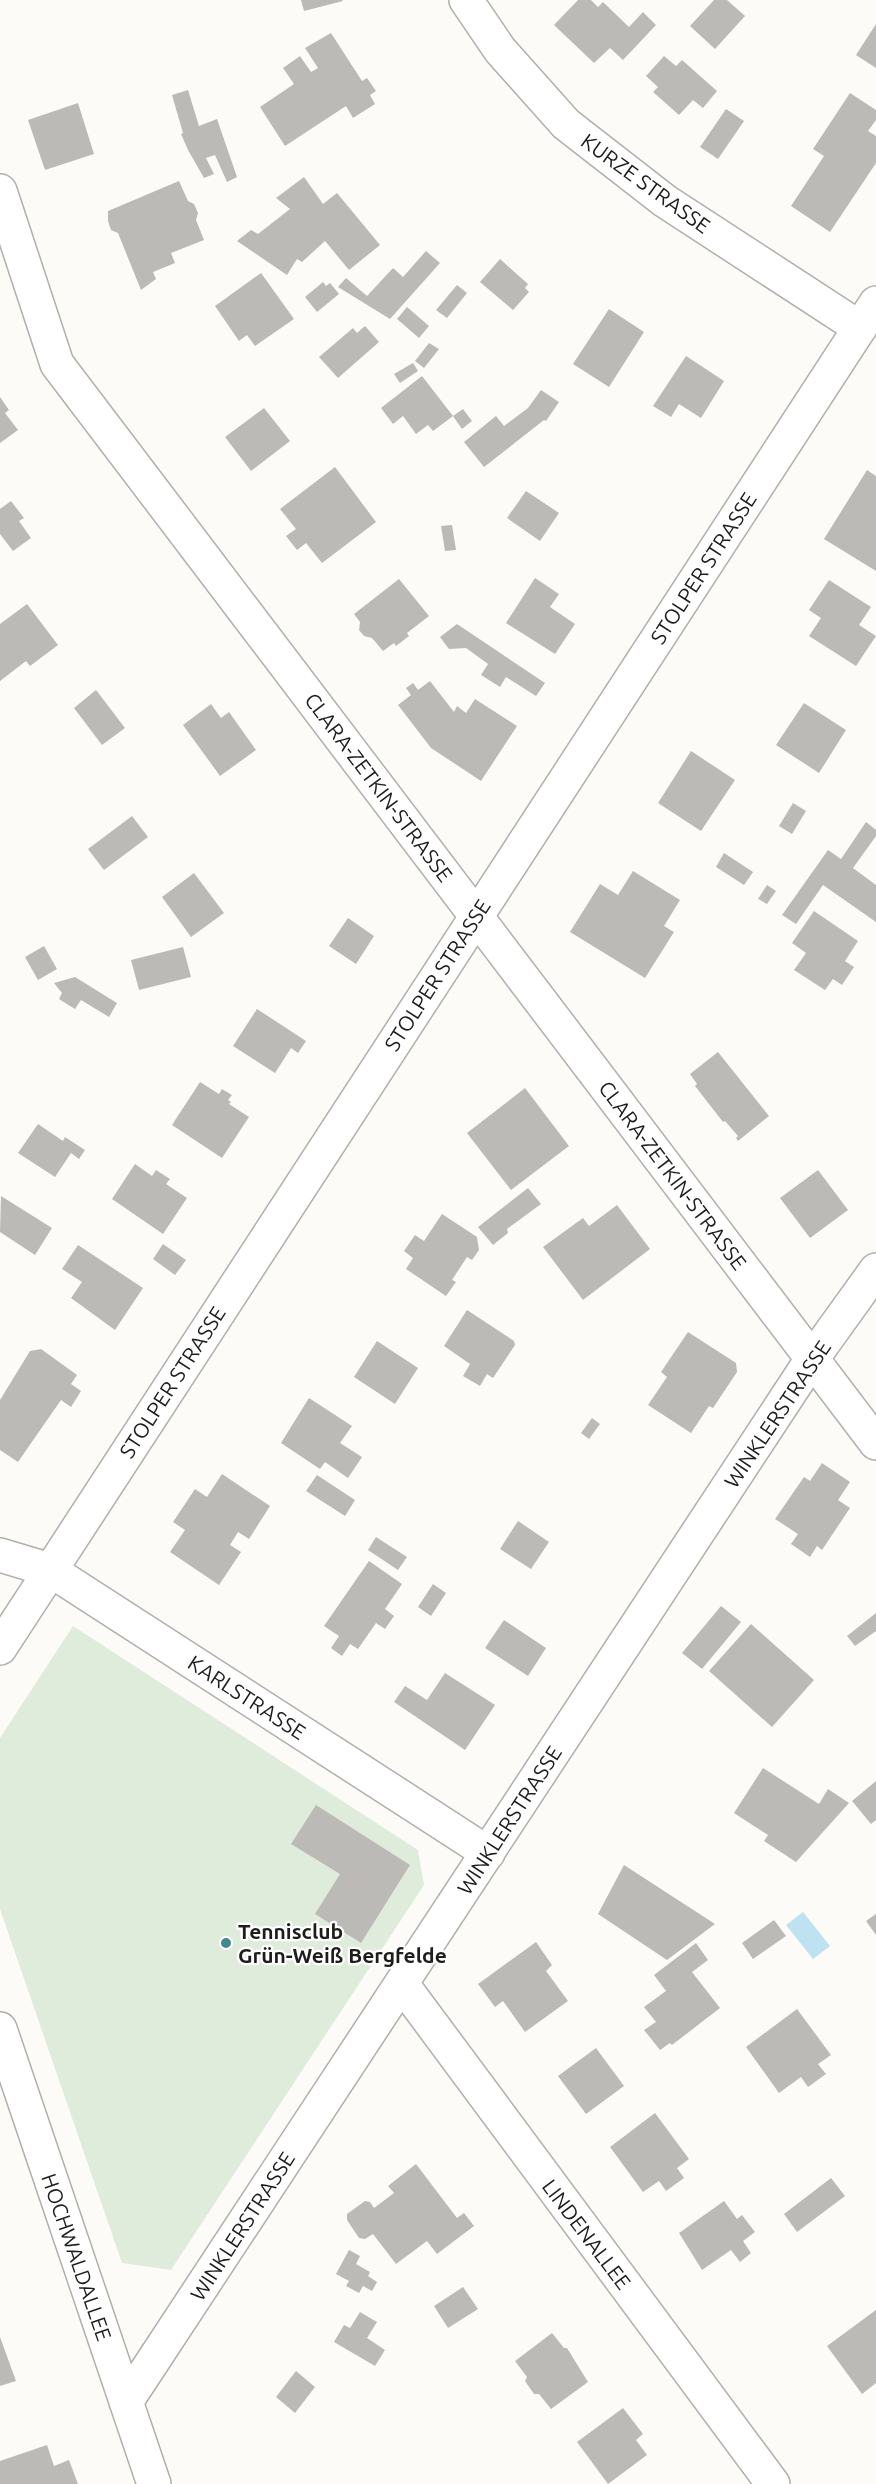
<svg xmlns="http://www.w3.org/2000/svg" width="876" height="2484" font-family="Ubuntu,sans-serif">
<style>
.green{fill:#e0ecdb}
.water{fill:#bfe2f3}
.building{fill:#bbbab6}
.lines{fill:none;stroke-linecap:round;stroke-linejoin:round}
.minor-casing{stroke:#b1afab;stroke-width:36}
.minor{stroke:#fff;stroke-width:33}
.poi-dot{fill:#418990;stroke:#fff;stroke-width:2}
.labels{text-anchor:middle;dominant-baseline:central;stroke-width:4.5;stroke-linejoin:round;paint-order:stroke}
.street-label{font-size:21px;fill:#1d1d1b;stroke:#fff}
.poi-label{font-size:21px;font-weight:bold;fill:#1d1d1b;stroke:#fff;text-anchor:start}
</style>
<rect width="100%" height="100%" fill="#fdfbf7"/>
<path class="green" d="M73,1626L418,1850L424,1885L171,2270L122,2263L0,1909V1738Z"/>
<path class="water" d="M803,1912L830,1946L813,1959L786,1925Z"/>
<path class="building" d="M301,0H342L343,1L304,11Z
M578,0H591L598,7L603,2L629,27L643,12L656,25L623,60L610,48L594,63L554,25Z
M714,0H727L745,16L715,49L690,26Z
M876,24V68L856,55Z
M331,33L362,81L367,78L376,91L370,95L375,104L353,118L346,106L285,146L260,107L294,84L283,68L300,56L311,72L318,68L305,48Z
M664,56L676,66L682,60L717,91L703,108L693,100L679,115L653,92L658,87L646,76Z
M188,90L199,126L217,119L237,177L227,182L215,155L206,158L214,174L204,178L188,150L181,134L183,133L172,95Z
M850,93L876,110V120L868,131L876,136V163L830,232L791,206L824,156L813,149Z
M78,103L94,154L45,170L28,120Z
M726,109L744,121L718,159L700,147Z
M304,177L323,204L337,193L380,245L349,270L325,241L302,262L297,259L287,275L237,241L251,230L258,234L290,209L276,198Z
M179,181L188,201L194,204L198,213L196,220L204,240L171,253L175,263L153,272L156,279L141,290L118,233L111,230L108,221V211Z
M426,251L440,263L390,319L338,287L346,278L367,296L393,268L403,277Z
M500,259L528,284L525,288L529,292L513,310L480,282Z
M261,273L294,319L255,346L247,335L239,341L215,306Z
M323,282L326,286L330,283L339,294L317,312L305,297Z
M457,285L467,293L447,318L436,310Z
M407,307L429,326L419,338L397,319Z
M609,309L644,332L609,387L573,364Z
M365,326L379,342L338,378L319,357L353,328L357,333Z
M429,343L439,349L424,368L415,361Z
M686,356L724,381L701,418L679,404L671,417L653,406Z
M413,363L418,371L400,383L394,374Z
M422,376L453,416L463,409L472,421L462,429L453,416L433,431L428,425L416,434L403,416L393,424L381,408Z
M541,390L559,402L546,421L544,420L484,467L464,442L496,416L504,426L528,408Z
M0,397L9,410L5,413L18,430L0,443Z
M264,408L290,441L251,471L225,437Z
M335,467L376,522L322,563L306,543L297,550L286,536L296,529L280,509Z
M867,470L876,476V571L824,539Z
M526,491L559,513L540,541L507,518Z
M11,501L24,518L19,521L31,538L13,551L0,534V509Z
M452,525L456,550L445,551L441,526Z
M535,578L559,594L550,607L575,624L555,654L506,623Z
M399,579L429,616L407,633L409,636L396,646L394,643L383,651L372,638L364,636L359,630L360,622L354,614Z
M829,580L871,607L859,625L876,636L856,666L809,636L821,618L809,610Z
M27,604L58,645L30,666L26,661L0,681V624Z
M457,624L545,683L536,696L506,677L500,687L481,675L488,664L466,648L449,649L440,637Z
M430,681L454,712L457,706L466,713L475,699L517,726L481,781L431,748L398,705L411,695L406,688L413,683L418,690Z
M96,690L125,728L102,745L74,708Z
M804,703L846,730L819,773L776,745Z
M211,704L221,718L229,712L256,750L220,776L183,725Z
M691,751L735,780L701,831L658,803Z
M793,803L806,811L792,834L779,826Z
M132,816L148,837L104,870L88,849Z
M866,822L876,830V836L853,868L876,885V922L823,885L796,924L782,915L828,850L841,859Z
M724,853L753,872L744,885L716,867Z
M633,871L680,900L664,926L674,932L645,978L570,932L600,884L618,895Z
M194,873L224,913L191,937L162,897Z
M767,885L776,891L767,904L758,899Z
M814,911L858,941L845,961L854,967L842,985L833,979L825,990L794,970L806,953L792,943Z
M348,918L374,936L356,964L329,946Z
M44,946L57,969L38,980L25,957Z
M183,947L191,977L139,990L131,960Z
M75,977L117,1003L109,1017L81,1000L75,1009L59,999L62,993L54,983Z
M257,1009L306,1041L298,1053L291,1048L275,1073L233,1046Z
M718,1052L769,1116L738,1141L736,1138L738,1136L725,1121L723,1122L695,1086L697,1084L690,1074Z
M200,1082L219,1094L222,1089L232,1095L228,1100L231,1102L229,1104L249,1117L222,1158L172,1125Z
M525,1088L569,1146L511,1190L467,1133Z
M38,1124L63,1141L65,1137L85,1150L79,1159L71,1153L55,1177L18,1153Z
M135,1164L152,1176L156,1170L170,1179L166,1184L187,1198L163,1234L112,1199Z
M818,1170L848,1210L810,1238L780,1198Z
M528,1188L541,1204L507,1229L508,1233L493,1245L478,1227Z
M1,1196L52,1228L35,1255L0,1232Z
M617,1205L650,1249L583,1300L543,1247L583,1218L589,1226Z
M442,1214L477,1237L479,1250L472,1260L467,1257L452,1280L456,1282L446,1296L406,1269L413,1258L404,1251L415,1235L424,1241Z
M163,1244L186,1260L175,1275L153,1259Z
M78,1245L143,1288L115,1330L71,1298L82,1282L62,1269Z
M467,1310L514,1341L515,1345L493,1378L487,1374L480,1386L463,1376L470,1364L444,1346Z
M688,1332L736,1363L737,1372L713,1408L709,1406L691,1433L648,1405L667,1377L661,1372Z
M377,1341L418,1368L395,1404L354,1377Z
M41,1349L77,1375L71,1384L81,1391L71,1407L61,1400L18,1462L0,1450V1400L30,1351Z
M309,1398L352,1426L340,1443L362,1457L348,1478L325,1462L320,1469L281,1443Z
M592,1418L600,1424L589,1439L581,1433Z
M822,1463L850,1482L838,1500L850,1508L822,1550L817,1546L810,1557L791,1544L798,1534L775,1519L804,1477L810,1481Z
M222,1474L270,1506L249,1539L238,1532L230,1545L241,1552L219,1585L170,1552L185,1530L173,1522L195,1489L207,1497Z
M317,1475L355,1500L345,1516L306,1491Z
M518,1521L549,1542L531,1569L500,1549Z
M376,1537L407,1557L398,1570L368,1550Z
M369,1561L402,1584L385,1609L394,1616L385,1629L376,1623L358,1649L350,1644L342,1656L331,1648L339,1636L324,1626Z
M433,1584L446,1593L431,1616L418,1607Z
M721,1606L741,1622L702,1669L682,1653Z
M876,1613V1631L855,1646L847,1636Z
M504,1620L546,1648L528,1676L485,1648Z
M751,1624L814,1680L772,1727L709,1671Z
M445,1673L495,1705L465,1750L394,1702L405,1686L427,1700Z
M763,1768L819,1804L828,1789L849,1803L796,1862L764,1841L768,1835L734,1813Z
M876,1781V1820L871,1824L852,1801Z
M316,1805L410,1865L361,1943L315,1914L340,1874L291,1844Z
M624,1865L715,1924L667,1960L598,1914Z
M876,1914V1935L866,1921Z
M774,1920L786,1936L753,1959L742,1943Z
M536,1942L552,1965L546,1971L568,2001L525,2032L503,2001L495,2007L478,1984Z
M696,1943L708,1960L692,1972L720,2008L672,2045L670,2043L660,2050L644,2030L656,2022L644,2007L666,1991L654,1975Z
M797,2009L831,2055L818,2064L826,2074L808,2087L801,2077L779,2093L746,2047Z
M596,2048L624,2086L586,2114L558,2076Z
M655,2113L689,2159L677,2168L684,2178L666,2191L659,2181L643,2192L610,2147Z
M416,2164L457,2218L464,2213L474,2226L437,2254L427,2241L396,2264L373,2234L365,2239L359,2238L347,2220V2214L365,2201L370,2202L374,2208L394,2193L388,2186Z
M831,2178L845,2196L797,2232L784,2214Z
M724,2201L737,2219L742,2215L755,2232L743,2241L751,2253L740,2262L731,2250L702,2270L679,2233Z
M349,2250L360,2256L356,2264L370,2272L368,2276L377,2282L372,2291L363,2286L359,2293L346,2286L349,2281L336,2274Z
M463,2287L478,2309L448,2328L434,2306Z
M876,2310V2383L862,2394L827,2346Z
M360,2312L377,2322L367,2338L385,2350L375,2366L334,2342L344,2325L350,2328Z
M552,2333L564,2348H567L588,2382L551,2409L539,2394H534L525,2381L527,2377L515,2361Z
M0,2337L16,2381L0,2386Z
M296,2371L315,2387L295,2413L276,2397Z
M623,2408L643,2434L636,2440L647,2455L608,2484L577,2442Z
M47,2445L54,2466L69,2460L78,2484H0V2461Z"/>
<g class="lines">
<defs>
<path id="minor" d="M466,0L500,50L566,124L665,201L860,328
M0,191L57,364L876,1443
M0,1555L50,1570L488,1853
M0,1648L876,303
M402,1984L773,2484
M0,2029L154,2484
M126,2402L812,1359L876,1270"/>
</defs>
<use href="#minor" class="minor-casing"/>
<use href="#minor" class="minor"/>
</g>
<circle class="poi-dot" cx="226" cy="1943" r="6"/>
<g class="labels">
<g class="street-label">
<text transform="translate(646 183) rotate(36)">KURZE STRASSE</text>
<text transform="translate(703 568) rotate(-57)">STOLPER STRASSE</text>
<text transform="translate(379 787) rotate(53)">CLARA-ZETKIN-STRASSE</text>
<text transform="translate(437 975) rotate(-57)">STOLPER STRASSE</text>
<text transform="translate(673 1175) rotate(53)">CLARA-ZETKIN-STRASSE</text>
<text transform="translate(172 1382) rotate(-57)">STOLPER STRASSE</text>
<text transform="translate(777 1414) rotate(-56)">WINKLERSTRASSE</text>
<text transform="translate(247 1697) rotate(33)">KARLSTRASSE</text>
<text transform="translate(509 1820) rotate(-57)">WINKLERSTRASSE</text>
<text transform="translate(242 2226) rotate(-57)">WINKLERSTRASSE</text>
<text transform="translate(587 2234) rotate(53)">LINDENALLEE</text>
<text transform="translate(77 2257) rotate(71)">HOCHWALDALLEE</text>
</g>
<g class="poi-label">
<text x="238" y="1931">Tennisclub<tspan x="238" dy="24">Grün-Weiß Bergfelde</tspan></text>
</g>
</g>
</svg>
